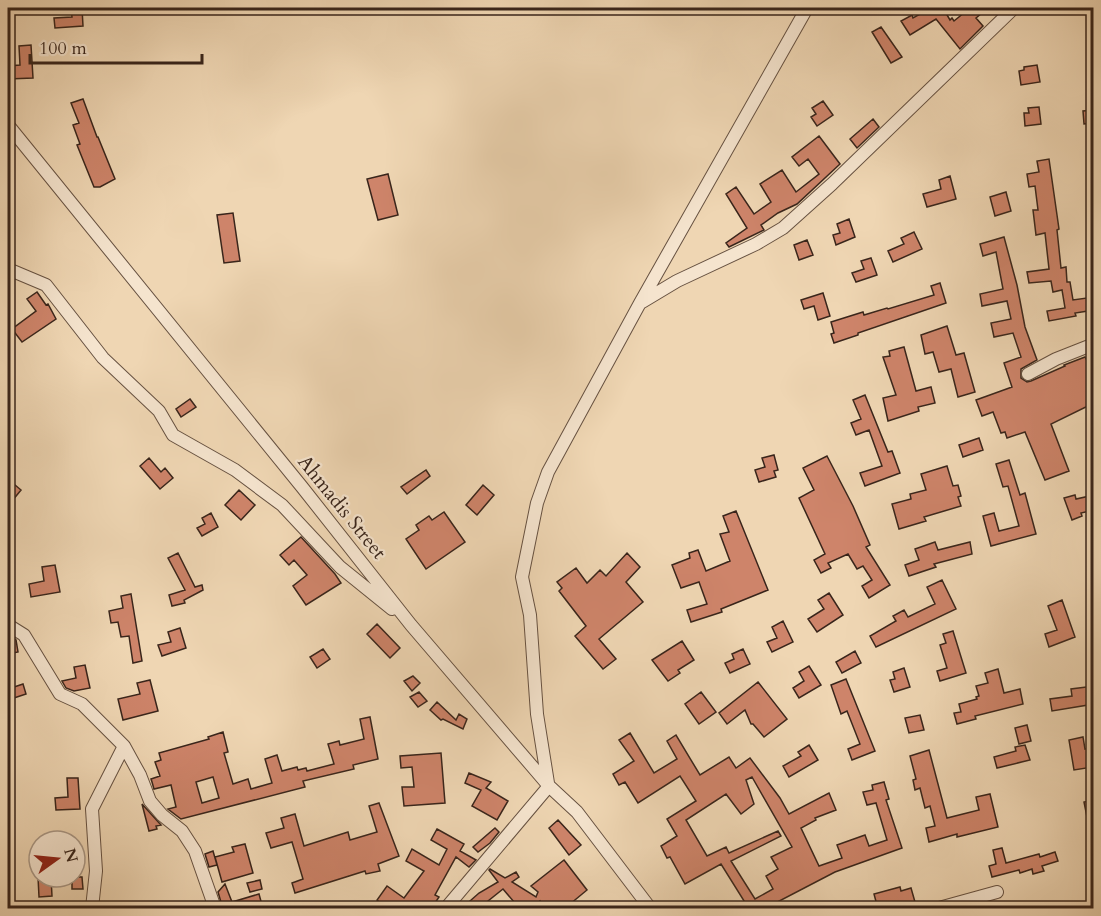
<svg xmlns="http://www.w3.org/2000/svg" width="1101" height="916" font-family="Cardo,serif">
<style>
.building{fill:#ce846a;stroke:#39251b;stroke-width:1.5;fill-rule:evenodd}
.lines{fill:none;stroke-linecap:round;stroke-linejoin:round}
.minor-casing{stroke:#665141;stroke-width:14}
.minor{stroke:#f5e4ce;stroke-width:12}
.labels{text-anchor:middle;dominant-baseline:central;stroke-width:4.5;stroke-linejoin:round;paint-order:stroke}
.street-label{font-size:20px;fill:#39251b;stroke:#f5e4ce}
</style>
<rect width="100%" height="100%" fill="#efd6b3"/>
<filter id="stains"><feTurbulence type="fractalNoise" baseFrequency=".00333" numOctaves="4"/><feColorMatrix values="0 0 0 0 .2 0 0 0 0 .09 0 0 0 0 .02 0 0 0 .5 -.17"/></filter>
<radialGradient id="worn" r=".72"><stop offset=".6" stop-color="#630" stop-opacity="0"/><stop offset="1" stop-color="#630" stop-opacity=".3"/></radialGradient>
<path class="building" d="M71,8H82L83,26L55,28L54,18L72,17Z
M931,8H943L950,20L952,18L954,21L970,8H988L976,18L983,26L960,49L936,19L910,35L901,21L912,15L913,18Z
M881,27L902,57L891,63L872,32Z
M31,45L33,78L8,79V66L20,65L19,46Z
M1037,65L1040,82L1021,85L1019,71L1024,70V67Z
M83,99L97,137H98L115,179L100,187H94L77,145L80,144L73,125L79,123L71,103Z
M823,101L833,115L817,126L811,117L816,114L812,108Z
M1039,107L1041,124L1025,126L1024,113H1029L1028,108Z
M1094,110V123L1084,124L1083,111Z
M873,119L879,127L857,148L850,139Z
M819,136L840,164L797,204L778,213L761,225L764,230L729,247L726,243L747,228L726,194L736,187L754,214L771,202L760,184L782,170L796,192L819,174L808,159L799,166L792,157Z
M1049,159L1059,229L1057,230L1061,268L1066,267L1067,282H1070L1073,300L1094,297V310L1075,313L1076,316L1049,321L1047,311L1065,308L1062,290L1053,292L1051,281L1029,283L1027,272L1049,269L1045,233L1036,235L1033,210H1038L1035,186L1029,187L1027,174L1039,172L1037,161Z
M388,174L398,215L378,220L367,179Z
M950,176L956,199L927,207L923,194L941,189L939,180Z
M1006,192L1011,211L995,216L990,197Z
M233,213L240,261L224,263L217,215Z
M849,219L855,237L836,245L833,235L840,233L837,224Z
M914,232L922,249L893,262L888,251L904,244L901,238Z
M1004,237L1017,285L1025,327L1037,360L1021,369V378L1027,382L1031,381L1065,366L1064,365L1085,357L1094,374V403L1051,424L1069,471L1045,480L1025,432L1007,438L1005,432L1001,433L993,412L982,416L976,400L1012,387L1004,363L1021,357L1013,333L994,337L991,323L1011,319L1007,301L982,306L980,294L1003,289L996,252L983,256L980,244Z
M807,240L813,255L799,260L794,245Z
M871,258L877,275L856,282L852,273L864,269L861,261Z
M940,283L946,303L858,333V335L834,343L831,334L834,333L831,322L863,312L864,315L887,308L888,309L934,295L931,286Z
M37,292L46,305L48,304L56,319L22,342L12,329L36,311L27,299Z
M823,293L830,316L818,320L814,306L804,309L801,300Z
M947,326L956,355L964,353L975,392L958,397L951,369L939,372L933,352L925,354L921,335Z
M904,347L916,391L931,387L935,403L918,407L919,411L888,421L883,398L896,395L883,357L890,356L889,351Z
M865,395L888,452L892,451L900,473L865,486L860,473L882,466L869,430L856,435L851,423L861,419L853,400Z
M190,399L196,407L181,417L176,409Z
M979,438L983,450L963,457L959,445Z
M774,455L778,470L774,471L776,477L759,482L755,470L765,467L762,458Z
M827,456L853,506L870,545L866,547L890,585L869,598L862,586L872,580L863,566L857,569L848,554L828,563L831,568L821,573L814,560L825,554L799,498L814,490L803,468Z
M149,458L161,472L165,468L173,478L160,489L140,466Z
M1009,460L1020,495L1025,493L1036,534L991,546L983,516L994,513L999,531L1019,526L1008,486L1003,487L996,464Z
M947,466L953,486L958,485L961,496L958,497L961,506L924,517L926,521L899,529L892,504L911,499L910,494L926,490L921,474Z
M426,470L430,476L407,494L401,487Z
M8,479L21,490L8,506Z
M483,485L494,495L477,515L466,505Z
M239,490L255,505L241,520L225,505Z
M1075,495L1076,499L1094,495V510L1081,513L1082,516L1072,520L1064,498Z
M736,511L768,590L721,609L722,612L691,622L687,610L707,604L699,582L681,588L672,565L690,558L689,553L698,550L706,571L730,561L720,534L729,532L723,516Z
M444,512L465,542L426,569L406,539L419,530L416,525L429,516L432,520Z
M211,513L218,527L202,536L197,528L205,524L202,518Z
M301,537L335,574L341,583L306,605L293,586L307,575L294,560L289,565L280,555Z
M935,542L938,550L970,542L972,554L934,564L936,567L909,576L905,565L919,560L915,549Z
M178,553L195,587L202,585L203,590L184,600L185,603L172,606L169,595L185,590L168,558Z
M627,553L640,567L626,582L643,602L599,639L616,659L603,669L575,636L586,626L559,591L562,588L557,582L576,568L587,583L600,570L606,576Z
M55,565L60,592L31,597L29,584L44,581L42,567Z
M942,580L956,609L876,647L870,636L896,621L893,616L904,610L908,617L935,604L927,587Z
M829,593L843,615L817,632L808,619L824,609L818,600Z
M131,594L142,661L133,663L129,636L121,637L118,622L111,623L109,611L123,608L121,596Z
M1062,600L1075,637L1049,647L1045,634L1057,630L1048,606Z
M783,621L793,642L772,652L767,642L777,638L772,627Z
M377,624L400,648L390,658L367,634Z
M180,628L186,648L162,656L158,645L171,642L168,632Z
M953,631L966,673L940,681L937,671L947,668L940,645L946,643L943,634Z
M8,634L16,640L18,652L8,654Z
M682,641L694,660L678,670L680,673L668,681L652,660Z
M323,649L330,659L317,668L310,657Z
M743,649L750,664L730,673L725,663L734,659L732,654Z
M855,651L861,663L842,673L836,662Z
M85,665L90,688L74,691L66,688L62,681L76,678L74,667Z
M809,666L821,685L799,698L793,688L804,681L799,672Z
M904,668L910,687L894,692L890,680L895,679L893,672Z
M998,669L1004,693L1020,689L1023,704L975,716L976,719L957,724L954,713L961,712L959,704L977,699L976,697L979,696L976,686L988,683L985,673Z
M413,676L420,683L412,691L404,681Z
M846,679L875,751L852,760L848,749L860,744L847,711L841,714L831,685Z
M150,680L158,711L123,720L118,699L140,694L137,683Z
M758,682L787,719L764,737L753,724H751L745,710L727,724L719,713Z
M23,684L26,694L8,700V689Z
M1094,686V704L1052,711L1050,699L1072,696L1071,689Z
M419,692L427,701L418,707L410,697Z
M701,692L716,712L699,724L685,704Z
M437,702L456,720L459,714L467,719L463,729L443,719L441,720L430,710Z
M920,715L924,730L909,733L905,718Z
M370,717L378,759L353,765L354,769L303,781L305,787L181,819L168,809L176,807L171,785L154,789L152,782L151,779L160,776L155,762L161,760L159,753L209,739L208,737L223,732L228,752L224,753L233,784L248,779L251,789L272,783L265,759L277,755L282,771L297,767L298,770L306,768L307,771L334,764L328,744L339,741L340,745L364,739L360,719ZM213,777L219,798L202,803L196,782Z
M1027,725L1031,741L1019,744L1015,728Z
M630,733L654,773L677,759L667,741L676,735L700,775L729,757L736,768L750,758L780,798L789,814L829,793L836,810L815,818L816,820L801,828L819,866L842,858L837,845L865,835L869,846L887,840L876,803L867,805L863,792L873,790L872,785L884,782L889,799L886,800L902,848L835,872L764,909H738L746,904L721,864L685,884L670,857L667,858L661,846L677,836L667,819L696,801L680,776L638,803L625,782L619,785L613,774L634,761L619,740ZM752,777L792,847L771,857L778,869L766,876L773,889L755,899L731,861L781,836L778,831L729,853L726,847L707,856L686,820L726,794L741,814L754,804L746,780Z
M1083,737L1085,749L1090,748L1093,767L1074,770L1069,740Z
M809,745L818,760L789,777L783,766L801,756L798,752Z
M1025,745L1030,760L997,768L994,757L1016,751L1015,747Z
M929,750L947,818L979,810L976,797L990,794L998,827L957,837V834L929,842L926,828L935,826L930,806L925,808L920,788L915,790L913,780L916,779L910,756Z
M441,753L445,803L404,806L402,787H414L412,767L401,768L400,756Z
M469,773L491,782L486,788L508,801L497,820L472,806L481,790L465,783Z
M67,778H78L80,809L56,810L55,798L68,797Z
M1094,800V827H1089L1084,802Z
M379,803L399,856L378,864L380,871L366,874L365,871L295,893L292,883L303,879L292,842L271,848L266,833L284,828L281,818L295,814L304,846L348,832L350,840L377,832L369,806Z
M142,804L161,825L156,826L157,829L149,831Z
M558,820L581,845L569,855L549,828Z
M495,828L499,832L490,843L478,852L473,847Z
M437,829L464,844L460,851L476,860L469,867L456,857L435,895L439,897L431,909H389L377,900L387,886L404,898L424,871L406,861L412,849L439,865L447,849L431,840Z
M245,844L253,873L222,882L215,857L234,852L232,847Z
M1002,848L1006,863L1039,854L1040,857L1055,852L1058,861L1042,866L1044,871L1033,874L1032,869L1020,873L1019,870L992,877L989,866L996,864L993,850Z
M213,851L217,865L209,867L205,854Z
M564,860L587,890L564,909H545L540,901L531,909H520L503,889L478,909H461L479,893L498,882L489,870L490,869L505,878L516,872L519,877L512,882L536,897L538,892L531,886Z
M38,877H51L52,896L39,897Z
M72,877H82L83,889H72Z
M260,880L262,889L250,892L247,883Z
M225,884L232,902L259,894L262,905L249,909H223L218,892Z
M900,887L901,891L911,888L917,909H878L874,894Z"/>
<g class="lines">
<defs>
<path id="minor" d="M8,125L302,487L411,625L549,786L577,812L650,908
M8,269L46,285L103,358L159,411L173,435L235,470L282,505L340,567L392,609
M642,302L677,281L756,244L783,228L832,184L1014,8
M1028,374L1056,359L1094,344
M8,625L24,635L60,694L82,704L124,746L140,775L150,801L162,815L182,831L195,851L215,908
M548,783L537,714L530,615L522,577L537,503L548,472L640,303L807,8
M92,908L96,871L92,809L124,746
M446,908L549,786
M939,908L997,892"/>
</defs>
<use href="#minor" class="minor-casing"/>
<use href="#minor" class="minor"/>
</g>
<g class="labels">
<g class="street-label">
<text transform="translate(342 507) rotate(51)">Ahmadis Street</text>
</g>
</g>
<rect width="1101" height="916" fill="none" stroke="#efd6b3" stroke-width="30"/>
<rect x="9" y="9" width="1083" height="898" fill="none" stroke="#39251b" stroke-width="3"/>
<rect x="15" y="15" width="1071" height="886" fill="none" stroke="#39251b" stroke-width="1.5"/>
<g transform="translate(57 859) rotate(75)"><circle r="28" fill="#f5e4ce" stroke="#aa9886" stroke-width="1.5"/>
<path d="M0-4.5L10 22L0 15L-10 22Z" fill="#8f2418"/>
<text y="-9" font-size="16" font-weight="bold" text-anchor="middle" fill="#39251b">N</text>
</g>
<path d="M30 54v9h172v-9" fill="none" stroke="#39251b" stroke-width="3"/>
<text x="39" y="54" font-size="18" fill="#39251b" stroke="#f5e4ce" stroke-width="4.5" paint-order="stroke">100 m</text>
<rect width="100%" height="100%" filter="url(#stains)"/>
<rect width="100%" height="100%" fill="url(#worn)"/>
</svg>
